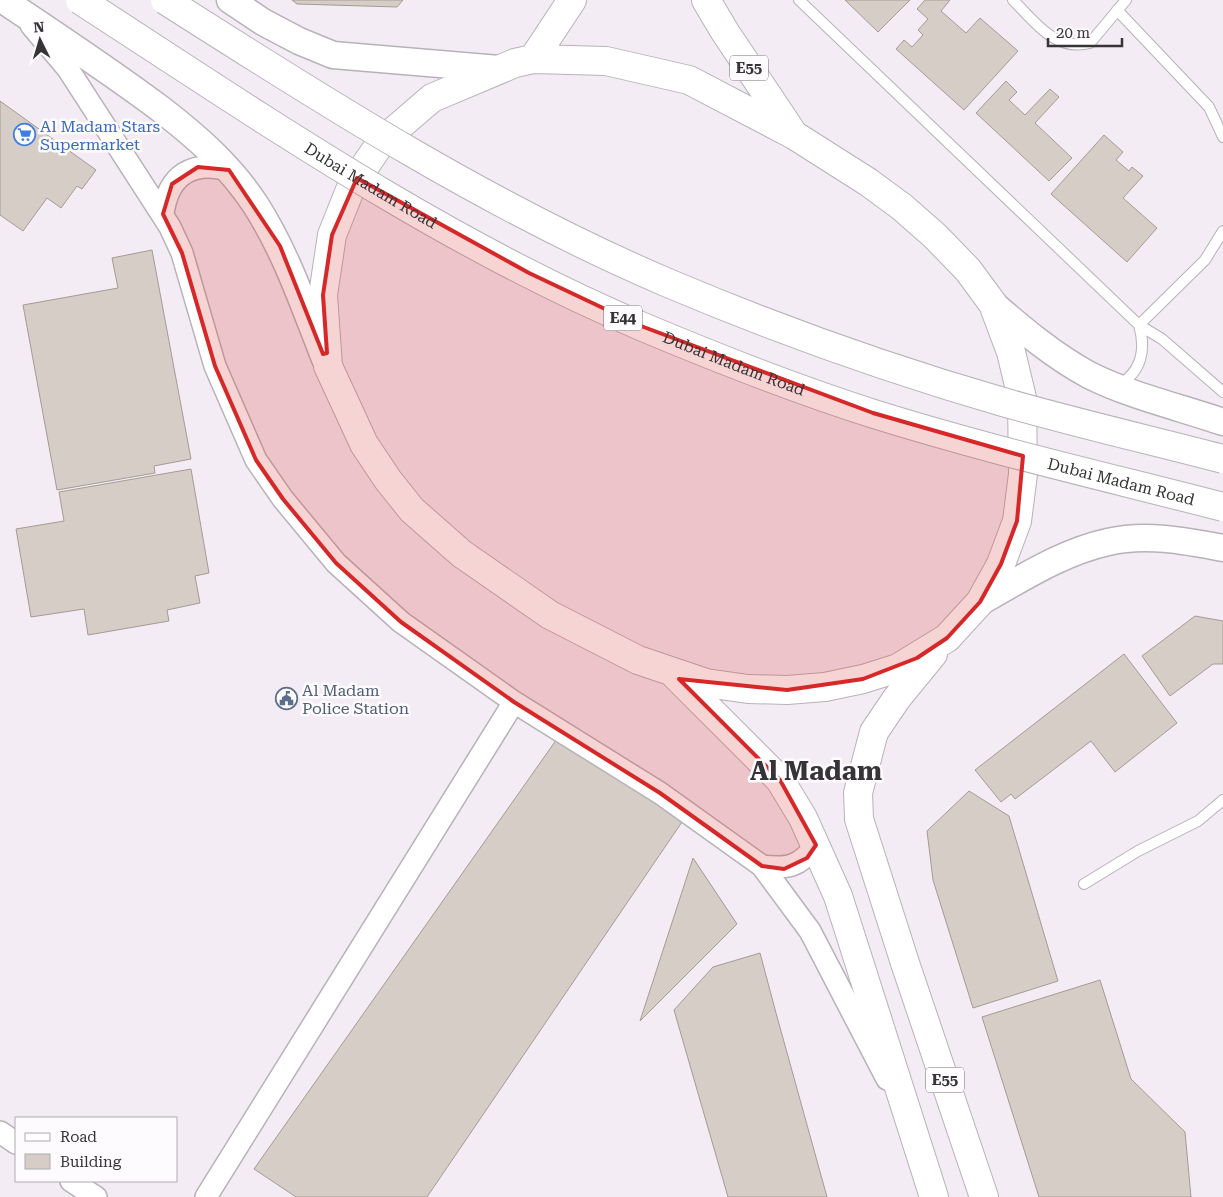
<svg xmlns="http://www.w3.org/2000/svg" width="1223" height="1197" font-family="'Roboto Serif',serif">
<style>
.building{fill:#d6cdc6;stroke:#a49b94}
.lines{fill:none;stroke-linecap:round;stroke-linejoin:round}
.service-casing{stroke:#b9b1b9;stroke-width:12}
.minor-casing{stroke:#b9b1b9;stroke-width:24}
.tertiary-casing{stroke:#b9b1b9;stroke-width:29}
.trunk-casing{stroke:#b9b1b9;stroke-width:30}
.service{stroke:#fff;stroke-width:10}
.minor{stroke:#fff;stroke-width:21}
.tertiary{stroke:#fff;stroke-width:26}
.trunk{stroke:#fff;stroke-width:28}
.trunk-bridge-casing{stroke:#b9b1b9;stroke-width:30;stroke-linecap:butt}
.trunk-bridge{stroke:#fff;stroke-width:28}
.marked{fill:#d62828;fill-opacity:0.2;stroke:#d62828;stroke-width:4;stroke-linejoin:round}
.labels{text-anchor:middle;dominant-baseline:central;stroke-width:5;stroke-linejoin:round;paint-order:stroke}
.shield{fill:#fefbfe;stroke:#737073;stroke-width:1}
.shield-label{font-size:15px;font-weight:bold;fill:#373437}
.shop-label{font-size:16px;fill:#366cbe;stroke:#fefbfe;text-anchor:start}
.street-label{font-size:16px;fill:#373437;stroke:#fefbfe}
.service-label{font-size:16px;fill:#4e5e75;stroke:#fefbfe;text-anchor:start}
.town-label{font-size:26px;font-weight:bold;fill:#373437;stroke:#fefbfe}
</style>
<rect width="100%" height="100%" fill="#f4ecf4"/>
<path class="building" d="M292,0H403L397,7L297,4Z
M845,0H910L878,32Z
M925,0H950L941,11L966,33L980,18L1018,51L964,110L896,49L904,40L912,47L923,35L918,30L928,19L917,9Z
M1006,81L1017,92L1009,100L1025,115L1050,89L1059,97L1035,123L1072,158L1049,181L976,113Z
M0,101L96,170L82,189L77,186L61,208L47,198L23,231L0,215Z
M1104,135L1123,152L1116,160L1129,171L1132,167L1143,176L1123,198L1157,228L1127,262L1051,194Z
M152,250L191,459L154,466L155,473L57,490L23,305L118,288L112,258Z
M191,469L209,573L195,576L200,603L167,610L169,621L88,635L84,609L31,617L16,529L64,521L59,492Z
M1195,616L1223,621V664H1213L1170,696L1142,656Z
M1124,654L1177,723L1115,772L1091,741L1015,799L1011,794L1001,802L975,770Z
M559,736L682,822L427,1197H296L254,1169Z
M969,791L1009,816L1058,981L973,1008L933,880L927,831Z
M693,858L737,924L640,1021Z
M760,953L776,1013L827,1197H728L674,1010L713,967Z
M1100,980L1131,1079L1185,1132L1191,1197H1039L982,1017Z"/>
<g class="lines">
<defs>
<path id="service" d="M799,0L1139,325L1162,339L1223,392
M1013,0C1035,22 1055,52 1090,43L1126,0
M1117,10L1209,107L1223,137
M1139,325L1205,260L1223,231
M1119,385C1142,371 1146,349 1139,325
M1084,884L1138,851L1198,821L1223,800"/>
<path id="minor" d="M31,25L68,69L170,227L182,253L215,366L256,460L283,499L336,563L401,622L514,702L660,793L762,866L810,931L887,1079
M163,214C168,175 192,160 229,170
M762,866C787,869 800,867 816,845
M0,1132L16,1143
M71,1181L96,1197
M206,1197L514,702"/>
<path id="tertiary" d="M3,0C57,36 110,71 162,110C197,137 230,166 255,204C286,252 304,306 325,359
M230,0L263,22L299,41L333,55L499,69
M993,304C1023,330 1054,356 1089,375C1131,396 1179,407 1223,422
M980,602C1021,579 1062,552 1108,542C1146,533 1186,541 1223,548"/>
<path id="trunk" d="M706,0L725,32L792,132
M533,59L606,61L689,80L794,135L868,182L902,207L935,236L968,270L993,304L1011,352L1022,398L1023,474L1017,521L1001,564L980,602L947,638L898,668L863,679L825,687L787,690L748,689L706,683L638,660L550,615L462,554L412,510L388,480L364,444L328,366L323,295L332,235L352,185L382,141L432,98L515,63Z
M533,59L572,0
M933,654L897,698L874,732L858,793L859,819L905,963L984,1197
M675,675L780,780L803,818L838,896L934,1197"/>
</defs>
<use href="#service" class="service-casing"/>
<use href="#minor" class="minor-casing"/>
<use href="#tertiary" class="tertiary-casing"/>
<use href="#trunk" class="trunk-casing"/>
<use href="#service" class="service"/>
<use href="#minor" class="minor"/>
<use href="#tertiary" class="tertiary"/>
<use href="#trunk" class="trunk"/>
<defs>
<g id="trunk-bridge">
<path id="s1" d="M80,0C262,118 442,242 643,327C719,359 796,389 874,414C989,450 1107,477 1223,507"/>
<path d="M165,0C328,104 490,207 668,283C777,329 889,369 1003,402C1076,423 1150,440 1223,459"/>
</g>
</defs>
<use href="#trunk-bridge" class="trunk-bridge-casing"/>
<use href="#trunk-bridge" class="trunk-bridge"/>
</g>
<path class="marked" d="M198,167L229,170L280,246L323,354L327,353L323,295L332,235L357,178L529,273L641,326L873,413L1023,456L1017,521L1001,564L980,602L947,638L917,658L863,679L787,690L679,679L780,780L816,845L807,858L784,869L762,866L660,793L514,702L401,622L336,563L283,499L256,460L215,366L182,253L163,214L172,184Z"/>
<defs>
<symbol id="supermarket-ring" viewBox="-11 -11 22 22"><circle r="9.5" fill="#fefbfe" stroke="#3f7fe0" stroke-width="1.5"/><path d="M-6-5.5h2.5l.6 2H6L4.5 2H-2.5L-4.4-4H-6ZM-1.5 3.2a1.3 1.3 0 1 0 .1 0ZM3 3.2a1.3 1.3 0 1 0 .1 0Z" fill="#3f7fe0"/></symbol>
<symbol id="civic-ring" viewBox="-11 -11 22 22"><circle r="9.5" fill="#fefbfe" stroke="#5c6f8a" stroke-width="1.5"/><path d="M-.6-6.5H3V-4.5H.6V-3L4-1V1h2V6H-6V1h2V-1L-.6-3ZM-1.2 2.5V6h2.4V2.5Z" fill="#5c6f8a"/></symbol>
</defs>
<g fill-rule="evenodd">
<use href="#supermarket-ring" x="12" y="122" width="25" height="25"/>
<use href="#civic-ring" x="274" y="686" width="25" height="25"/>
</g>
<g class="labels">
<g class="shield">
<rect x="730" y="55.5" width="38" height="25" rx="4"/>
<rect x="604" y="305.5" width="38" height="25" rx="4"/>
<rect x="926" y="1067.5" width="38" height="25" rx="4"/>
</g>
<g class="shield-label">
<text x="749" y="68">E55</text>
<text x="623" y="318">E44</text>
<text x="945" y="1080">E55</text>
</g>
<g class="shop-label">
<text x="40" y="126">Al Madam Stars<tspan x="40" dy="18">Supermarket</tspan></text>
</g>
<g class="street-label">
<text stroke="none"><textPath href="#s1" startOffset="345">Dubai Madam Road</textPath></text>
<text stroke="none"><textPath href="#s1" startOffset="750">Dubai Madam Road</textPath></text>
<text stroke="none"><textPath href="#s1" startOffset="1155">Dubai Madam Road</textPath></text>
</g>
<g class="service-label">
<text x="302" y="690">Al Madam<tspan x="302" dy="18">Police Station</tspan></text>
</g>
<g class="town-label">
<text x="816" y="771">Al Madam</text>
</g>
</g>
<rect x="15" y="1117" width="162" height="65" fill="#fefbfe" stroke="#aeabae"/>
<rect x="25" y="1133" width="25" height="8" fill="#ffffff" stroke="#aeabae"/>
<text x="60" y="1142" font-size="15" fill="#373437">Road</text>
<rect x="25" y="1154" width="25" height="15" fill="#d6cdc6" stroke="#aeabae"/>
<text x="60" y="1167" font-size="15" fill="#373437">Building</text>
<g transform="translate(40 40) rotate(355)" stroke="#fefbfe" stroke-width="4" paint-order="stroke">
<path d="M0-4L9 19L0 12L-9 19Z" fill="#373437"/>
<text y="-8" font-size="14" font-weight="bold" text-anchor="middle" fill="#373437">N</text>
</g>
<path d="M1048 38v8h74v-8" fill="none" stroke="#373437" stroke-width="2.5"/>
<text x="1056" y="38" font-size="15" fill="#373437" stroke="#fefbfe" stroke-width="4" paint-order="stroke">20 m</text>
</svg>
